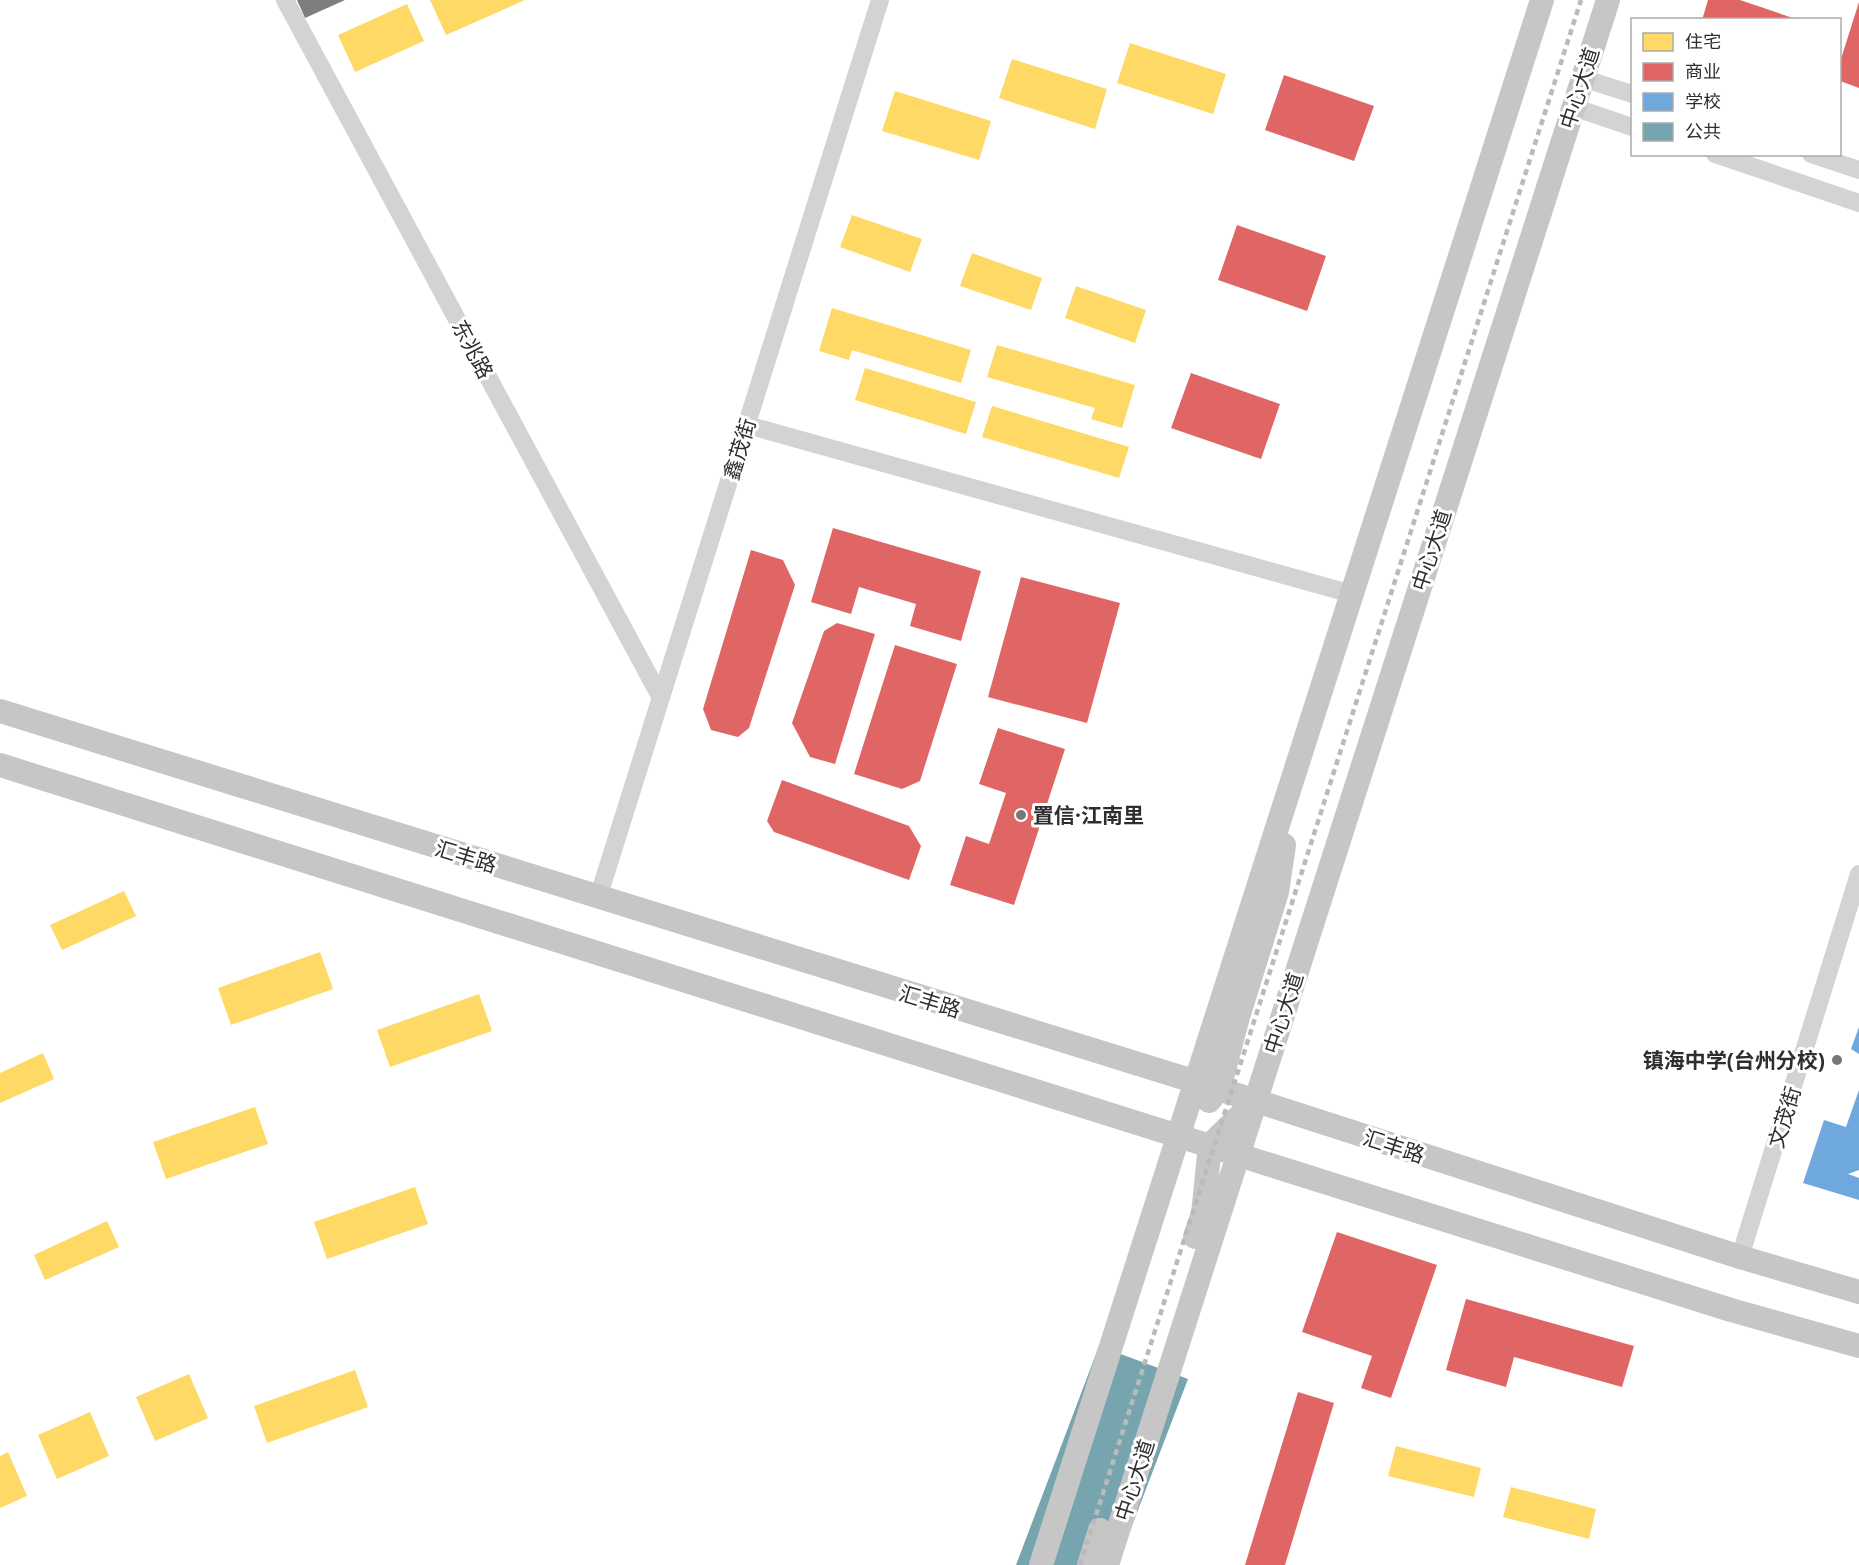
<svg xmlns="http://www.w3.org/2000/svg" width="1859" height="1565" font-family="'Noto Sans','Noto Sans SC',sans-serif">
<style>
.homes{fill:#ffd966}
.shops{fill:#e06666}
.schools{fill:#6fa8dc}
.public{fill:#76a5af}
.building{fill:#7e7e7e}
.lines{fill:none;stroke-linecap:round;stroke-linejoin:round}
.minor{stroke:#d3d3d3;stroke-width:18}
.major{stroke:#c6c6c6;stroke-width:24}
.rail{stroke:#bababa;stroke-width:4.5;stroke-dasharray:6 4.5;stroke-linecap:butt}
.poi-dot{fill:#777;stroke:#fff;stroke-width:2}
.labels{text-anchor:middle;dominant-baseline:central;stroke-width:6;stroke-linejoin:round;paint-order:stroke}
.street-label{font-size:21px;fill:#2e2e2e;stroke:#fff}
.poi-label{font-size:21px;font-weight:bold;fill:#2e2e2e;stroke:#fff;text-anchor:start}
</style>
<rect width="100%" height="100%" fill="#fff"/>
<path class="homes" d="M430,0H525L446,35Z
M407,4L424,41L355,72L338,35Z
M1130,43L1226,74L1213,114L1117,83Z
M1012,59L1107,89L1095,129L999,98Z
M895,91L991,121L979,160L882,131Z
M852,215L922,239L910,272L840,247Z
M972,253L1042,278L1031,310L960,286Z
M1076,286L1146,310L1135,343L1065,318Z
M832,308L971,350L961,383L852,350L849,360L819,351Z
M997,345L1135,385L1122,428L1091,419L1095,408L987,377Z
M865,368L976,402L966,434L855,400Z
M992,406L1129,447L1119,478L982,437Z
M124,891L136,916L62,950L50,925Z
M320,952L333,989L231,1025L218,988Z
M479,994L492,1031L390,1067L377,1030Z
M43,1053L54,1079L0,1103V1073Z
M255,1107L268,1144L166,1179L153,1142Z
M415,1187L428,1224L327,1259L314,1222Z
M107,1221L119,1247L45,1280L34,1255Z
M355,1370L368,1407L267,1443L254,1406Z
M189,1374L208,1418L155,1441L136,1397Z
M90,1412L109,1456L57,1479L38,1435Z
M1396,1446L1481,1468L1474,1497L1388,1476Z
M8,1452L27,1496L0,1508V1456Z
M1511,1487L1596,1509L1589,1539L1503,1517Z"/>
<path class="shops" d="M1708,0H1740L1799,20H1702Z
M1859,2V88L1840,81V62Z
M1284,75L1374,106L1354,161L1265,130Z
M1237,225L1326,256L1307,311L1218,280Z
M1191,373L1280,404L1261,459L1171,428Z
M833,528L981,571L961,641L910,626L916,604L859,587L851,614L811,602Z
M751,550L783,560L795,585L749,728L738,737L711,730L703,709Z
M1021,577L1120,603L1087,723L988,697Z
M837,623L875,634L835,764L810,757L792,723L824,631Z
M895,645L957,664L920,781L902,789L854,774Z
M998,728L1065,749L1014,905L950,885L966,836L989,844L1006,793L979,784Z
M782,780L909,826L921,846L909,880L774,832L767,821Z
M1337,1232L1437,1265L1391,1398L1361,1388L1372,1356L1302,1332Z
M1466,1299L1634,1346L1622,1387L1514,1357L1506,1387L1446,1370Z
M1298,1392L1334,1403L1285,1565H1245Z"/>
<path class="schools" d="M1859,1027V1054L1851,1049Z
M1859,1090V1170L1848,1174L1859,1178V1200L1803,1183L1824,1120L1846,1127Z"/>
<path class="public" d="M1099,1346L1188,1379L1117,1565H1016Z"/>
<path class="building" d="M297,0H345L305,18Z"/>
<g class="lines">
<path class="minor" d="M285,0L661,698
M1582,78L1632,94
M1573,107L1632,127
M1715,154L1859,203
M1811,154L1859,170
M747,425L1352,594
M598,898L880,0
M1740,1257L1859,874"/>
<path class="major" d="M0,711L1219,1089L1740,1257L1859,1292
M0,765L1731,1310L1859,1346
M1209,1101L1219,1089L1238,1017L1277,892L1284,845
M1195,1237L1203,1214L1210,1145L1253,1103
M1041,1565L1542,0
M1089,1565L1100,1530
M1107,1565L1608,0"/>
<path class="rail" d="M1080,1565L1581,0"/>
</g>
<g class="poi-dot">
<circle cx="1021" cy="815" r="6"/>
<circle cx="1837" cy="1060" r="6"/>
</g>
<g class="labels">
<g class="street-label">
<text transform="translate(1579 88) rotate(-72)">中心大道</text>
<text transform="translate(473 349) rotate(62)">东兆路</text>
<text transform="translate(739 449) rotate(-73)">鑫茂街</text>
<text transform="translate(1431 550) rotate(-72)">中心大道</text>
<text transform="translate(466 856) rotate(17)">汇丰路</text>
<text transform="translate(930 1001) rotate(17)">汇丰路</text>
<text transform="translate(1283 1013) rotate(-72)">中心大道</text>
<text transform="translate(1784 1117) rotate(-73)">文茂街</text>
<text transform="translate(1394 1146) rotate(18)">汇丰路</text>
<text transform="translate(1134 1480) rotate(-72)">中心大道</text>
</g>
<g class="poi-label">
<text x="1033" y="815">置信·江南里</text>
<text x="1825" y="1060" text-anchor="end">镇海中学(台州分校)</text>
</g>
</g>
<rect x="1631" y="18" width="210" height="138" fill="#ffffff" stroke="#ababab" stroke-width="1.5"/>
<rect x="1643" y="33" width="30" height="18" fill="#ffd966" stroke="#ababab" stroke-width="1.5"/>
<text x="1685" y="48" font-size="18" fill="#2e2e2e">住宅</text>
<rect x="1643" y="63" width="30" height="18" fill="#e06666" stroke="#ababab" stroke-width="1.5"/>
<text x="1685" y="78" font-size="18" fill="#2e2e2e">商业</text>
<rect x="1643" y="93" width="30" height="18" fill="#6fa8dc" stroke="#ababab" stroke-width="1.5"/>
<text x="1685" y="108" font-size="18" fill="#2e2e2e">学校</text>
<rect x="1643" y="123" width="30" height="18" fill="#76a5af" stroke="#ababab" stroke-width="1.5"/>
<text x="1685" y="138" font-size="18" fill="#2e2e2e">公共</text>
</svg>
